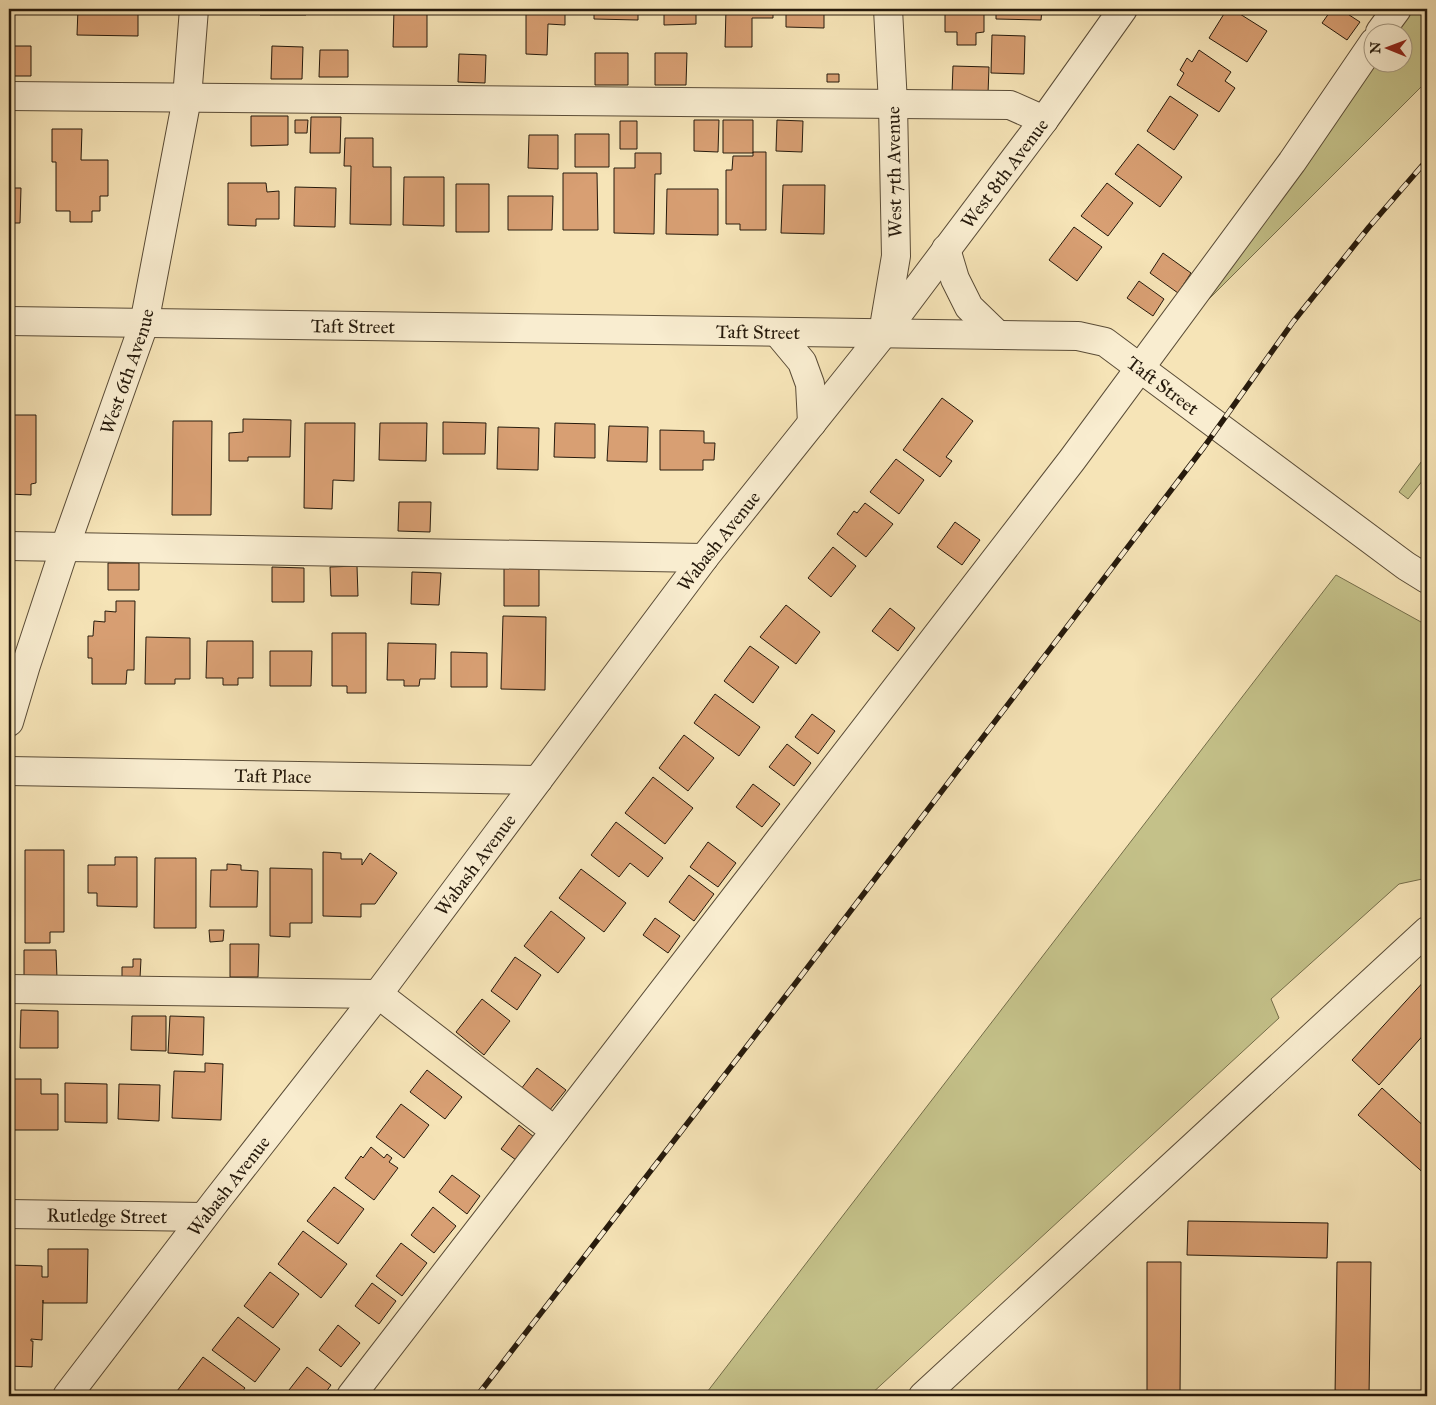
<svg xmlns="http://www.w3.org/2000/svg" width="1436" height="1405" font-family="'IM FELL Great Primer',serif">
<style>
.green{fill:#c4c189;stroke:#756e4a}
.building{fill:#d89f73;stroke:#261a0c}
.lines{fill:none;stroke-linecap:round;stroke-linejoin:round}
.minor-casing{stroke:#5a4c37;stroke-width:30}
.minor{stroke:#f9edd0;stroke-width:28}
.rail-casing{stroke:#261a0c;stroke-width:5.5}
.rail{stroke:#f9edd0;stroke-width:4;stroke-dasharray:11;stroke-linecap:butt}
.labels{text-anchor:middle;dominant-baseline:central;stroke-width:4.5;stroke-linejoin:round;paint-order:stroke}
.street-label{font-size:19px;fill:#261a0c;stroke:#f9edd0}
</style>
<rect width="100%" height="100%" fill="#f6e4b7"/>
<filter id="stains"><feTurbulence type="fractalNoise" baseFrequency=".004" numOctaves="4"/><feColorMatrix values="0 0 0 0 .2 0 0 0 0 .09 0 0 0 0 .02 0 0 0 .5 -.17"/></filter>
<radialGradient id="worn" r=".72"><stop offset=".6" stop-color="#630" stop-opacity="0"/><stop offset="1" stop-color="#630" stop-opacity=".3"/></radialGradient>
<path class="green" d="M1409,9H1427V81L1206,302L1252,239L1374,63L1404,62V32H1393Z
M1427,454V475L1408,499L1399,492Z
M1336,575L1421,622L1427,624V878L1399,884L1271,999L1279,1018L869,1396H704Z"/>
<path class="building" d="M78,9H138V36L77,35Z
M260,9H306V15H260Z
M332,9H374V13L331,12Z
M394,9H441V13H427V47H393Z
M459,9H480V13L459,12Z
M532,9H577L576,11H565V25L548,24L547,55L526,54V11L532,12Z
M594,9H638V20L594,19Z
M664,9H696V24L664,25Z
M726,9H773V18H752V47H725Z
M786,9H824V28L786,27Z
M945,9H984V32L976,33V45H957V32H945Z
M996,9H1042L1041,20L996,19Z
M1227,9H1232L1267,31L1247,62L1209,38Z
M1332,9H1340L1360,22L1347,40L1322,23Z
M992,35L1025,36L1024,74L991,73Z
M9,46H31V76H9Z
M272,46L303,47L302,79H271Z
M320,50H348V77H319Z
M1199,50L1231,72L1225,81L1235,88L1219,112L1177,85L1184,73L1180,70L1187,58L1192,62Z
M595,53H628V85H595Z
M655,53H687L686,85H655Z
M459,54L486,55L485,83L458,82Z
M953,66L989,67L988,94L952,93Z
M827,74H839V82H827Z
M1170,96L1198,115L1174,150L1147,131Z
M251,116H288V145L251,146Z
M311,117H341L340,153H310Z
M295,120H308L307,133H295Z
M694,120H719L718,152L694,151Z
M723,120H753V153H723Z
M777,120L803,121L802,152L776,151Z
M620,121H637V149H620Z
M52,129H82L81,160H108V196H100V211H92V222H70V211H56V162H52Z
M575,134H609V167H575Z
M529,135H558V169L528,168Z
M345,138H373V167H391V225L350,224L351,166H344Z
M1138,144L1182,177L1160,207L1115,174Z
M753,152H766V230H740V224H726V170H732L733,156H753Z
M635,153H661V174H655L654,234L614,233V168H635Z
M563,173H597L598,230H563Z
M404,177H444V226L403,225Z
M228,183H266L267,192L279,191V219H256V226L228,225Z
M1107,183L1133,203L1108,236L1081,216Z
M456,184H489V232H456Z
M783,185H825L824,234L781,233Z
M295,187L336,188L335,227L294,226Z
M9,188H21L20,223H9Z
M667,189H718V235L666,234Z
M508,196H553L552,230H508Z
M1074,227L1102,247L1077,281L1049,260Z
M1163,253L1191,273L1178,293L1150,273Z
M1139,281L1164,299L1153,316L1127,298Z
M942,398L973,421L946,457L952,461L940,477L903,450Z
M9,415H36V483L31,484V495L9,494Z
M243,419L291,420L290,457H248V461H229V433L243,432Z
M173,421H212L211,515H172Z
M443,422L486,423L485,454H443Z
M305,423H355L354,481L333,480L332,509L304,508Z
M380,423H427L426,461L379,460Z
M555,423L595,424V458L554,457Z
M609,426L648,427L647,462L607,461Z
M498,427L539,428L538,470L497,469Z
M660,430L704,431V443H715L714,460H703V470H660Z
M896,459L924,480L899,514L870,492Z
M399,502H431L430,532L398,531Z
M865,503L893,524L866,557L837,534L854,511L857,513Z
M955,522L980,540L962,565L937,547Z
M833,547L856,566L831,597L808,578Z
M108,563H139V590H108Z
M357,566L358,596H331L330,567Z
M272,567L304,568V602H272Z
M504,568L539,569V606H504Z
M412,572L441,573L439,605L411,604Z
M116,601H135L134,670H127L126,684H92V658H88V636H93L94,621L105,622V611L116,612Z
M786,605L820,632L796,664L760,637Z
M890,608L915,628L898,651L872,631Z
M503,616L546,617L545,690L501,689Z
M332,633H366V693H347V686H332Z
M146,637L190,638V679H175V684H145Z
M207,641H253V678H238V685H223V678H206Z
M388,643L436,644L435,679H420L419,686H404V680H387Z
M750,646L779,667L753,703L724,681Z
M270,651H312L311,686H270Z
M451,652L487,653V687H451Z
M715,694L760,727L739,756L694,723Z
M812,714L835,731L818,754L795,737Z
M684,735L714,758L688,791L659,768Z
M787,744L811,763L794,786L769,767Z
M653,777L693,808L665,844L625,813Z
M753,784L780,804L762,827L736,807Z
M616,822L663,858L648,877L630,863L619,877L591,855Z
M708,842L736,863L718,887L690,867Z
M25,850H64V932H50V943H25Z
M323,852L341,853V859H362V865L370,853L397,873L375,904H361V917L323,916Z
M115,857H137V907L97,906V893H88V865H115Z
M155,858H196V928H154Z
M227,864L241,865V870L258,871L257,907H210L211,870H227Z
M270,868L312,869V923H290V937L270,936Z
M581,869L626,903L604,932L559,898Z
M689,875L714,894L694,921L669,902Z
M551,911L585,938L558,973L524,946Z
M655,918L680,936L668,953L643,935Z
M209,930H224L223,941L210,942Z
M230,944H259L258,977H230Z
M24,950H56L57,978L24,979Z
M515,957L541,975L517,1010L491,991Z
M133,959H141L140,978L122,977V967H133Z
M1427,978V1031L1379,1085L1352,1060Z
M482,999L510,1021L484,1055L456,1032Z
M21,1010L58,1011V1048H20Z
M132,1016H166V1051L131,1050Z
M170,1016L204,1017L203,1055L168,1053Z
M205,1063L223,1064L221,1120L172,1118L174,1071L205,1072Z
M537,1068L566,1090L549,1111L521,1089Z
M427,1070L462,1097L445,1119L410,1092Z
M9,1079H41V1094H58V1130H9Z
M65,1083L107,1084V1123L65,1122Z
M119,1084L160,1085L159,1121L118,1119Z
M1382,1088L1427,1129V1176L1358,1115Z
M401,1104L429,1125L404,1158L376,1137Z
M519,1125L534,1137L516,1160L501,1149Z
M371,1147L384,1158L387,1154L392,1158L389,1162L398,1168L374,1200L345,1178L361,1156L363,1158Z
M452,1175L480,1196L467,1214L439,1192Z
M334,1187L364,1209L338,1244L307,1221Z
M433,1207L456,1226L434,1253L411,1235Z
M1188,1221L1328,1223L1327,1258L1187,1255Z
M303,1231L347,1264L321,1298L278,1264Z
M401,1243L427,1263L402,1296L376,1276Z
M48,1249H88L87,1303H43V1300L42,1340L31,1339V1341H33L32,1367L9,1366V1265L42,1266V1277H48Z
M1147,1262H1181L1180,1396H1147Z
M1337,1262H1371L1369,1396H1335Z
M270,1272L299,1294L273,1328L244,1306Z
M372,1283L396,1301L379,1324L355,1306Z
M238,1317L280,1349L255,1382L212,1350Z
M338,1325L360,1343L341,1367L319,1350Z
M203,1357L245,1388L239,1396H184L177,1391Z
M307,1367L331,1385L323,1396H298L289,1390Z"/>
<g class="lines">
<defs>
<g id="minor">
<path d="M1380,32L1397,9"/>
<path d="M9,96L1010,105L1044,120"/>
<path d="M946,249L955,279L969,307L998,335"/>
<path id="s1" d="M9,321L1078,336L1105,342L1406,566L1427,579"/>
<path d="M884,327L896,256L893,104L888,9"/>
<path d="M777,332L802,362L810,384L812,423"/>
<path d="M9,546L704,558"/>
<path id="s2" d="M9,722L26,665L65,547L144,324L187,98L194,9"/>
<path id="s3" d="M9,771L538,780"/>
<path d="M9,989L378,994L555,1131"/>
<path id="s4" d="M9,1214L203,1217"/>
<path id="s5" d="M67,1396L216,1201L378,994L704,558L883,334L1044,120L1123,9"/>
<path d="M351,1396L1072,460L1292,162L1374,42"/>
<path d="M923,1396L1427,931"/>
</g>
</defs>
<use href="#minor" class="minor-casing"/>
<use href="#minor" class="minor"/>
<defs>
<path id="rail" d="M477,1396L798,980L1204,447L1293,322L1369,227L1427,160"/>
</defs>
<use href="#rail" class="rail-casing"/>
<use href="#rail" class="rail"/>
</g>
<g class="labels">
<g class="street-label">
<text transform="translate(894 172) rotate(-91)">West 7th Avenue</text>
<text stroke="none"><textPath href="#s5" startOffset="1541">West 8th Avenue</textPath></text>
<text stroke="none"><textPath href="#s1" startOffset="344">Taft Street</textPath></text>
<text stroke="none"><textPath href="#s1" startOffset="749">Taft Street</textPath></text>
<text stroke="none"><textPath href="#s2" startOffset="370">West 6th Avenue</textPath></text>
<text stroke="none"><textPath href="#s1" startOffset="1169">Taft Street</textPath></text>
<text stroke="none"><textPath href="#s5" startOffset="1075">Wabash Avenue</textPath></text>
<text stroke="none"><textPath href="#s3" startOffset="264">Taft Place</textPath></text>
<text stroke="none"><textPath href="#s5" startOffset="670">Wabash Avenue</textPath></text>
<text stroke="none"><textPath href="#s5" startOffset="265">Wabash Avenue</textPath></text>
<text stroke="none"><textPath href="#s4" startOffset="98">Rutledge Street</textPath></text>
</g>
</g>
<rect width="1436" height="1405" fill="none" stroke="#f6e4b7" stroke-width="30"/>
<rect x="10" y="10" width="1416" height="1385" fill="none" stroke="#261a0c" stroke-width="2.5"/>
<rect x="15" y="15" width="1406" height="1375" fill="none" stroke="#261a0c"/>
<g transform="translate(1388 48) rotate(271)"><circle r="24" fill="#f9edd0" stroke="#a59982"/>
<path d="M0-4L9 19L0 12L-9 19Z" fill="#8f2418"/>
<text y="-8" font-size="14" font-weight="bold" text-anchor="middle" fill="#261a0c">N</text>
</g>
<rect width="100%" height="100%" filter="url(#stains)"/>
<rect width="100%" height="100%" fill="url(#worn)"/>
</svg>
